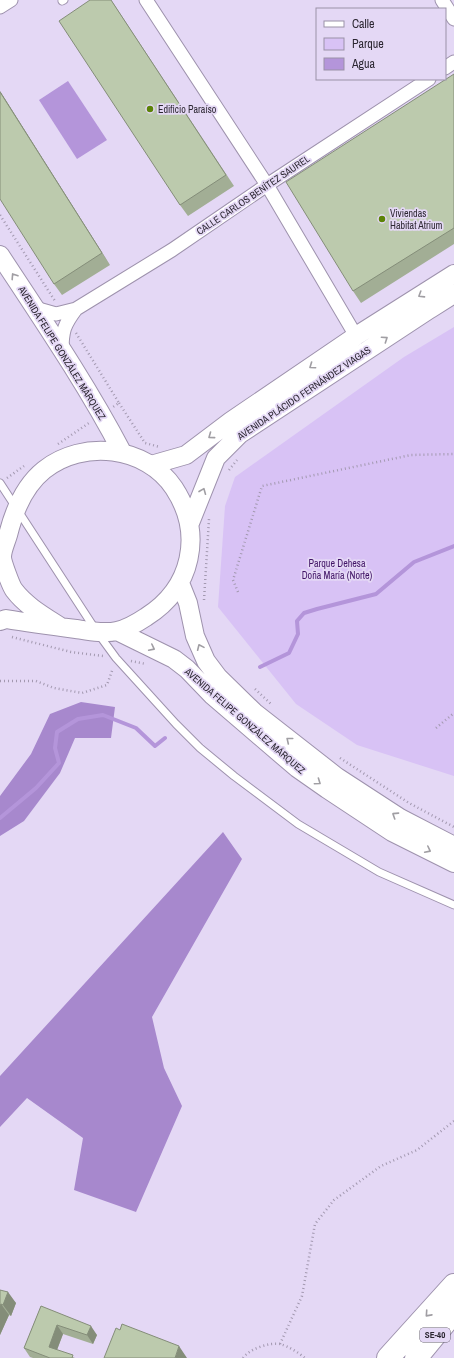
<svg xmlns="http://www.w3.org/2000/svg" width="454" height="1358" font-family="'Archivo Narrow',sans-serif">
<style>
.green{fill:#d8c2f5}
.forest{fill:#a788cd}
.water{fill:#b495da}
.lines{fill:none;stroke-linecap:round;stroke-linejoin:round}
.stream{stroke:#b495da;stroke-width:4}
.lane-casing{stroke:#9e92ad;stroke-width:9}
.street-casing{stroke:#9e92ad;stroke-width:15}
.secondary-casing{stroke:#9e92ad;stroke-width:20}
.highway-casing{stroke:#9e92ad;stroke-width:24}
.path{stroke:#a399b0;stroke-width:2.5;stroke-dasharray:1 3;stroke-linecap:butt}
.lane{stroke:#fff;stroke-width:7}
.street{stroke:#fff;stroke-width:13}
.secondary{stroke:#fff;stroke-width:18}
.highway{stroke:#fff;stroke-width:22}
.wall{fill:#a2ae95}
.shaded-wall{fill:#848d79}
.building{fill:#bccaad;stroke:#848d79}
.oneway{stroke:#a09ea3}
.poi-dot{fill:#5c8307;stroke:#e4d8f5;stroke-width:1.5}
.labels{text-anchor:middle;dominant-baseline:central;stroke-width:3.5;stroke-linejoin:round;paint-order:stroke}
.shield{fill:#e4d8f5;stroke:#635c6c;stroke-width:1}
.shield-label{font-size:9px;font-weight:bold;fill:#2c2732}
.poi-label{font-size:10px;fill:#2c2732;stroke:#e4d8f5;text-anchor:start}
.street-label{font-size:10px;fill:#2c2732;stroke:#e4d8f5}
.park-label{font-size:10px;fill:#411466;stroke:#e4d8f5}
</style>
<rect width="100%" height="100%" fill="#e4d8f5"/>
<path class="green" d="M454,327V776L357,745L296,704L218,607L225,506L235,477L404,357Z"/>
<path class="forest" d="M81,702L115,707L111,738H75L60,773L24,821L0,836V796L31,754L50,714Z
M223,832L242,859L152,1017L164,1068L182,1106L136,1212L74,1190L83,1138L27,1098L0,1127V1076Z"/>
<path class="water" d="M68,81L107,140L77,159L39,100Z"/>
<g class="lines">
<path class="stream" d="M260,667L289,653L298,634L297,621L304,613L317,609L376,594L414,562L454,546
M0,818L36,788L59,763L55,748L57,732L78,719L103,715L136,728L155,746L165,738"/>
<defs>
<path id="lane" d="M62,1L64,0
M0,483L97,632L116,658L176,724L200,748L234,776L298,824L379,872L454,905"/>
<path id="street" d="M146,0L267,185L356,336
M442,0L454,19
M0,7L11,0
M445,68L454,62
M35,308L56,314L76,309L172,250L267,185L429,79
M62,351C62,331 64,325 76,309"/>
<path id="secondary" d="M0,255C42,319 87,385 122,452
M151,465L186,455L231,421L356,336L454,274
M190,523L216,458L240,434L430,309L454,294
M180,583L188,603L195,636L206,661L218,677L254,712L337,777L400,818L454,846
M0,621L6,619C29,623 52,626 76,629C89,631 104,634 117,631C126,629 137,623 146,617C192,588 204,534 174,488C146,446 83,439 44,470C24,486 14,511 8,535C6,542 2,550 2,557C2,562 11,586 14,590C26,606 44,616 61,627
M117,631L174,659L187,669L213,696L297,768L327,789L392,832L454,863"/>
<path id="highway" d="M388,1358L454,1285
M416,1358L454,1312"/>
</defs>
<use href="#lane" class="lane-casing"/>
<use href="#street" class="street-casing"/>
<use href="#secondary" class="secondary-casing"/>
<use href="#highway" class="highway-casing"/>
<path class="path" d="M0,215L55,301
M76,333L119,403L113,407
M119,403L145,443L160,447
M58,444L89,423
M229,470L237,460
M7,478L24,466
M238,592L233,580L262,486L411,455L454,454
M204,600L209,519
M12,637L71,652L103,656
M131,661L146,664
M0,681H36L54,688L82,693L107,685L113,668
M255,689L272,705
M436,728L454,713
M340,758L409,803L454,827
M280,1344L302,1296L315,1224L334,1200L381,1166L417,1150L454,1121
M243,1358C249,1349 270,1342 280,1344C288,1346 299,1353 305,1358"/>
<use href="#lane" class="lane"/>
<use href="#street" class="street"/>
<use href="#secondary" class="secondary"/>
<use href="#highway" class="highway"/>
</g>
<path class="wall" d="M111,0L234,186L188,216L180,205Z
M454,74V244L361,303L353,291Z
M0,91L110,265L62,295L54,284Z
M0,1290L16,1303L11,1316L9,1315L0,1335Z
M41,1306L97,1335L93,1344L63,1334L57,1350L75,1358H33L30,1357L24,1348Z"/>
<path class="shaded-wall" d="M111,0L112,2L234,186Z
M0,91L110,265L102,253L0,92Z
M8,1292L16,1303L11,1316L3,1305Z
M1,1304L9,1315L0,1335V1306Z
M57,1325L63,1334L55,1355L49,1347Z
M91,1326L97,1335L93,1344L87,1335Z
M179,1346L187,1358H175Z"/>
<path class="building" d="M90,0H111L226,175L180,205L59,21Z
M454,74V228L353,291L286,182Z
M0,92L102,253L54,284L0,199Z
M0,1290L8,1292L3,1305L1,1304L0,1306Z
M41,1306L91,1326L87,1335L57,1325L49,1347L73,1355L72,1358H50L24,1348Z
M122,1324L179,1346L175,1358H104L116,1328L120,1330Z"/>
<defs><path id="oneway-chevron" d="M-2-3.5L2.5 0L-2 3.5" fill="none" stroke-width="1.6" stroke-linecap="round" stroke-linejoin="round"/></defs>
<g class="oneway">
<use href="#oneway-chevron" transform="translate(14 276) rotate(-123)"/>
<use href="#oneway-chevron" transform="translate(421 295) rotate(148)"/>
<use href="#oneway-chevron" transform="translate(385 339) rotate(-34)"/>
<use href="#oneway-chevron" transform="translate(312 366) rotate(145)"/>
<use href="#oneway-chevron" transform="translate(211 436) rotate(144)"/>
<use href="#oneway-chevron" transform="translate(203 491) rotate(-68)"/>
<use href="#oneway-chevron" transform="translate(200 647) rotate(-114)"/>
<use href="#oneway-chevron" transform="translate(152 648) rotate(27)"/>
<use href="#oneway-chevron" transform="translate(289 740) rotate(-141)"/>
<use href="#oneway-chevron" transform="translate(318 782) rotate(35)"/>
<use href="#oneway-chevron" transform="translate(395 815) rotate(-147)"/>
<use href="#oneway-chevron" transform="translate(428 850) rotate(27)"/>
<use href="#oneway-chevron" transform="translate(428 1314) rotate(132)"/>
</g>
<g class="poi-dot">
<circle cx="150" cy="109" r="4"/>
<circle cx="382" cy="219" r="4"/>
</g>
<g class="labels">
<rect class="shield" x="420" y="1328" width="30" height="14" rx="3"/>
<g class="shield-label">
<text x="435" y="1335">SE-40</text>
</g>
<g class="poi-label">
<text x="158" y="109">Edificio Paraíso</text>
<text x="390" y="213">Viviendas<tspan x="390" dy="12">Habitat Atrium</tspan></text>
</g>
<g class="street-label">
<text transform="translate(253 195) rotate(-34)">CALLE CARLOS BENÍTEZ SAUREL</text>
<text transform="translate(62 353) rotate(58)">AVENIDA FELIPE GONZÁLEZ MÁRQUEZ</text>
<text transform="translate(304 393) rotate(-34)">AVENIDA PLÁCIDO FERNÁNDEZ VIAGAS</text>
<text transform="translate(245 721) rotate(41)">AVENIDA FELIPE GONZÁLEZ MÁRQUEZ</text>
</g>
<g class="park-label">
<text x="337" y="563">Parque Dehesa<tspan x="337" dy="12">Doña María (Norte)</tspan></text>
</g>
</g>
<rect x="316" y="8" width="130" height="72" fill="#e4d8f5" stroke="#9a91a7"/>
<rect x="324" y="21" width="20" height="6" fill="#ffffff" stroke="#9a91a7"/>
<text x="352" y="28" font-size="12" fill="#2c2732">Calle</text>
<rect x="324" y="38" width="20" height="12" fill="#d8c2f5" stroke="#9a91a7"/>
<text x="352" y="48" font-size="12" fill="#2c2732">Parque</text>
<rect x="324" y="58" width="20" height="12" fill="#b495da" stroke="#9a91a7"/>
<text x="352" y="68" font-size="12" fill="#2c2732">Agua</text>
</svg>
